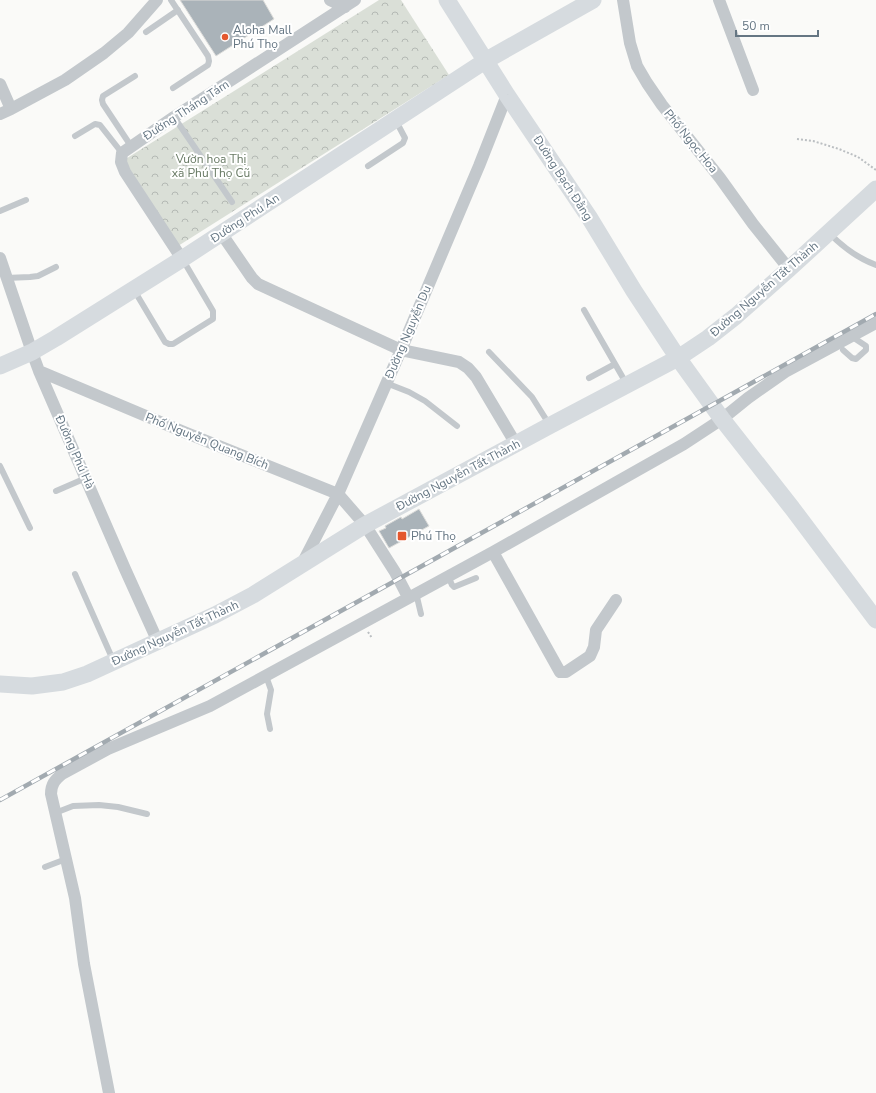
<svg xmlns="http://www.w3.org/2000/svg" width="876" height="1093" font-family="'Nunito Sans',sans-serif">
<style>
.park{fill:url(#park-crowns)}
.building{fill:#aab3b9;stroke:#dcdcda}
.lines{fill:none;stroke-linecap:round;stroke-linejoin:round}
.path{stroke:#bbbfc2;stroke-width:2;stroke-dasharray:2 2;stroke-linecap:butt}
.lane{stroke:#c3c8cc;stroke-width:6}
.street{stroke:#c3c8cc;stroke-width:12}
.secondary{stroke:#d6dbdf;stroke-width:17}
.rail-casing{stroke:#a2aab0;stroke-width:4.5}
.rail{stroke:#fff;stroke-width:3;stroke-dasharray:9;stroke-linecap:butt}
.poi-dot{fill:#e4572e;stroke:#fff;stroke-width:1.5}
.labels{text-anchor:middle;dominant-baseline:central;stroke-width:4;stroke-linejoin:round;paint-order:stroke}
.poi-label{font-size:12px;fill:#657683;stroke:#fff;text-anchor:start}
.street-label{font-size:12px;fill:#657683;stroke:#fff}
.park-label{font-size:12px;fill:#687a64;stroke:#fff}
</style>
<defs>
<pattern id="park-crowns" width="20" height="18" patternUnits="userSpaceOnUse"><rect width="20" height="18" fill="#dadfd7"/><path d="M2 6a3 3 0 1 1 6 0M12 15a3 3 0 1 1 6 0" fill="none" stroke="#b4b9b4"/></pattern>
</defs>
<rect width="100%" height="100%" fill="#fafaf8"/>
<path class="park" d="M379,0H401L449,75L178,246L124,160Z"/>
<path class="building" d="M180,0H263L274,19L216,56Z
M419,509L429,526L389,548L379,531L386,528L385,526L401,517L402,519Z"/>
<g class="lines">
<path class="path" d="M797,139L813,141L839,149L858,157L876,170
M368,632L372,638"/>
<path class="lane" d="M171,0L208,56L209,61L208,65L173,88
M146,32L178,10
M174,117L232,202
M75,136L95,124L100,125L122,153
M131,146L103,104L102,100L103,96L135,76
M368,166L403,143L405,138L396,121
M0,211L26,200
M830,234C844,248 857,258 876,265
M6,278L30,277L38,276L56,267
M134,290L165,342L169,344H173L213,319V311L183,260
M584,310L626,383
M843,350L852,358L856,359L866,350V346L851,336
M489,352L532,397L549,424
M589,378L615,364
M386,383L409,392L425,401L457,426
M0,466L30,528
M56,491L86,478
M75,574L113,660
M448,576L452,585L454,587L476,578
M416,593L421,614
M266,676L271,690L267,714L270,729
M55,813L73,806L99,805L118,807L147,814
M45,867L66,859"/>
<path class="street" d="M330,0L345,7
M623,0L630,43L637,66L647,83L662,105L720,178L753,224L789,269
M719,0L753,90
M0,84L11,109
M0,114L11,109L65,80L104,53L128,33L157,0
M221,233L252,278L258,284L401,350L459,362L468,368L476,377L516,444
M0,258L32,352L39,371L125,569L158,642
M182,259L125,172L121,162L122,153L174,117L355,0
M39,371L184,432L338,494L365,525L395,572L408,597
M493,552L560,672H566L590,656L594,647L596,630L616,600
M302,564L338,494L401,350L479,166L507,95
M109,1093L84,964L75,898L51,794C51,784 55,780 62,774L108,749L210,706L493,552L684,444L722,419L748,398L785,372L876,323"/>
<path class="secondary" d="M447,0L507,95L589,217L634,291L678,358L722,419L792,508L876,620
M0,366L32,352L56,338L182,259L485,61L593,0
M0,684L32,686L63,682L87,674L215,615L253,595L365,525L549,426L678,358L708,338L736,316L789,269L876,189"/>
<defs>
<path id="rail" d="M0,800L876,314"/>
</defs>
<use href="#rail" class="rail-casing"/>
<use href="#rail" class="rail"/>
</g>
<g class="poi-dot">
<circle cx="225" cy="37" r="4"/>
<rect x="397" y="531" width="10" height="10" rx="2"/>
</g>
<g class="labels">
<g class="poi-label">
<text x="233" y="30">Aloha Mall<tspan x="233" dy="14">Phú Thọ</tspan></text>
<text x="411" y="536">Phú Thọ</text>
</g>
<g class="street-label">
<text transform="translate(186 110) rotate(-33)">Đường Tháng Tám</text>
<text transform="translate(691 141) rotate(51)">Phố Ngọc Hoa</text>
<text transform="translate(563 178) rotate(57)">Đường Bạch Đằng</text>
<text transform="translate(245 218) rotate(-33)">Đường Phú An</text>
<text transform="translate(764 289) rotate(-41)">Đường Nguyễn Tất Thành</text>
<text transform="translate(408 332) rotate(-67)">Đường Nguyễn Du</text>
<text transform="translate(207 441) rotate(22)">Phố Nguyễn Quang Bích</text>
<text transform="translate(75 452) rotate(66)">Đường Phú Hà</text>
<text transform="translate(458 475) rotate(-28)">Đường Nguyễn Tất Thành</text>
<text transform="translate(175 633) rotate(-25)">Đường Nguyễn Tất Thành</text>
</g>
<g class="park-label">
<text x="211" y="159">Vườn hoa Thị<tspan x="211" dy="14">xã Phú Thọ Cũ</tspan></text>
</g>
</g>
<path d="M736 30v6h82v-6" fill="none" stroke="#657683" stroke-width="2"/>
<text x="742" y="30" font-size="12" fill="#657683" stroke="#ffffff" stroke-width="3" paint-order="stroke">50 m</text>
</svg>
